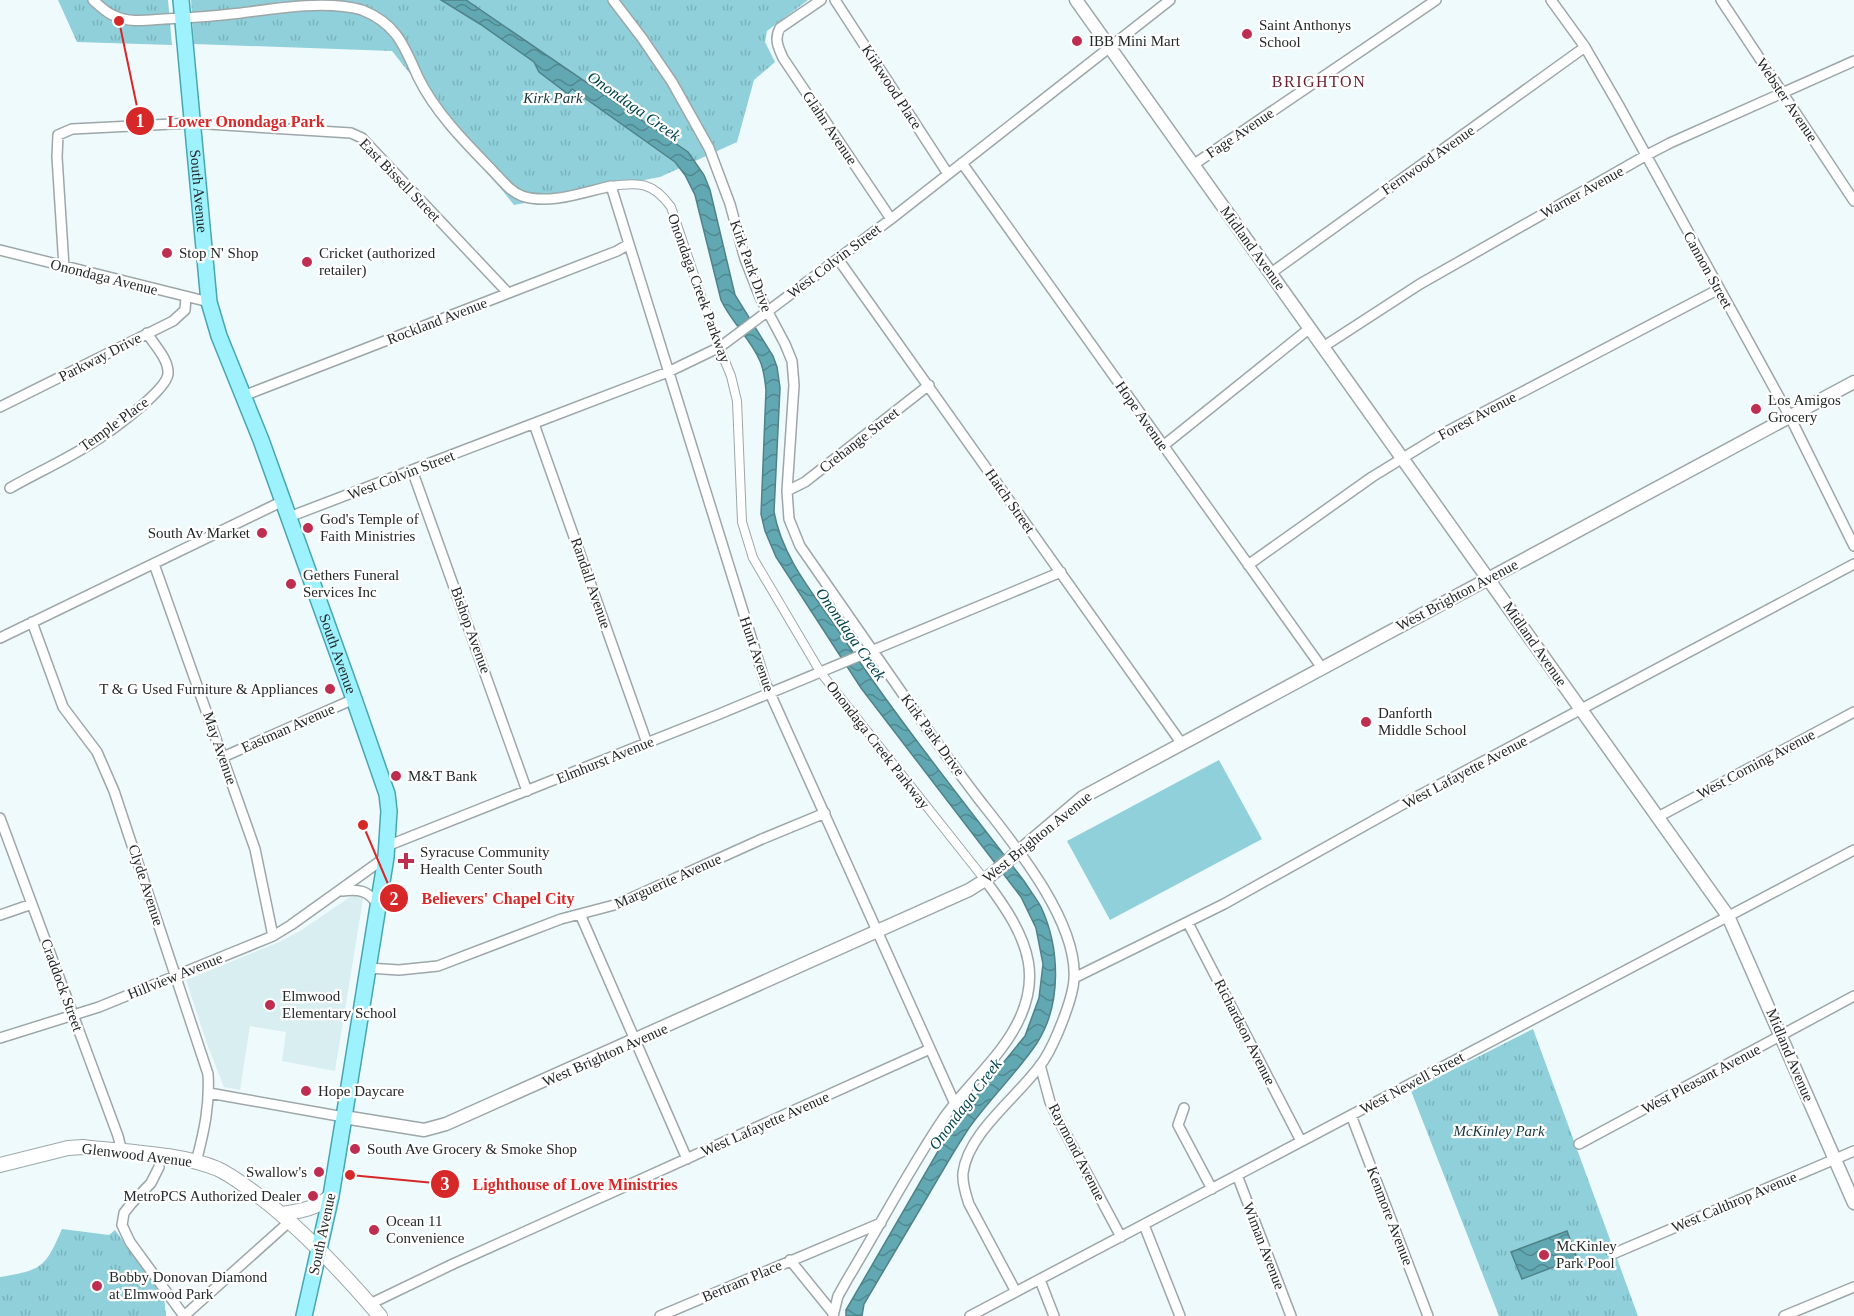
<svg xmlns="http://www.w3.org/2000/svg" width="1854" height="1316" font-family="'Times New Roman',serif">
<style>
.built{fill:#d9eef1}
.grass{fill:#8fd0da}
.park{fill:url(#park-tufts)}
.water{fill:url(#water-waves);stroke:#4f8289;stroke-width:1.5}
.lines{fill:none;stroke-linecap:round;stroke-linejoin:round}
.pedestrian-casing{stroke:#9da7a9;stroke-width:10}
.minor-casing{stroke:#9da7a9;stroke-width:12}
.tertiary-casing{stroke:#9da7a9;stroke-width:15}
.secondary-casing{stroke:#9da7a9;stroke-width:16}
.primary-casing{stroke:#48a6b3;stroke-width:18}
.pedestrian{stroke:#fff;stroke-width:8}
.minor{stroke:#fff;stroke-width:9}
.tertiary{stroke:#fff;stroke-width:12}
.secondary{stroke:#fff;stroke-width:14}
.primary{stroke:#9df2fe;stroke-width:15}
.poi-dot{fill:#be2e50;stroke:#fff;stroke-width:2}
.labels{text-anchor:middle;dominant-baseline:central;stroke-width:4.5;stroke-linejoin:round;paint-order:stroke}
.poi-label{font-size:15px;fill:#242929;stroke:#fff;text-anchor:start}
.street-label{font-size:15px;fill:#242929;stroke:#fff}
.park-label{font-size:15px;font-style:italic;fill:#15373c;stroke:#fff}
.neighbourhood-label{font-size:16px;letter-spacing:1.5px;fill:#6a2431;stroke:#fff}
.water-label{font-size:16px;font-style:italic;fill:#01454d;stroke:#fff}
.leader{fill:none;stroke:#d62828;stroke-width:2}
.callout-dot{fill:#d62828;stroke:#fff;stroke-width:2}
.mark-label{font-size:18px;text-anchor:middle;font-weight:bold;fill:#fff}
.callout-label{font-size:16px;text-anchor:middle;font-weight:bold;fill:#d62828;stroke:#fff;stroke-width:4.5;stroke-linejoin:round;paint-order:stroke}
</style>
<defs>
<pattern id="park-tufts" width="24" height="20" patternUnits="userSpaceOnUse" patternTransform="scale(1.5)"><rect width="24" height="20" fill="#8fd0da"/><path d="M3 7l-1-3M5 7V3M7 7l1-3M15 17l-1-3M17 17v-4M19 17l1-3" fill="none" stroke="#7bb3bb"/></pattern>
<pattern id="water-waves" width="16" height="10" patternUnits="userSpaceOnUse" patternTransform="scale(1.5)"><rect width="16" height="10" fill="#62a8b2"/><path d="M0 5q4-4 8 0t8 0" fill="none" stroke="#518991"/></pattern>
</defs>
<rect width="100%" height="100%" fill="#effafc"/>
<path class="built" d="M356,893L361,895L363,899L335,1071L282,1061L286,1032L250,1026L240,1090L224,1087L207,1044L186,980L277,943L300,931Z"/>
<path class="grass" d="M1219,760L1262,839L1110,920L1067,841Z"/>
<path class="park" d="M58,0H168L172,45L77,42Z
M191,0H808L767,31L765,42L775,62L754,80L737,142L660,177L514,205L392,51L194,44Z
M1533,1029L1638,1316H1499L1411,1091Z
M62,1229L109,1235L115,1230L164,1296L166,1316H0V1277C42,1270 45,1268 62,1229Z"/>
<path class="water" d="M441,0H466L688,152L704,175L710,190L735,295L773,356L777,367L780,388L774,512C782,556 811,591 836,627C894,715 960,797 1024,881C1029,889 1036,898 1041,907C1060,948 1062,1004 1037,1043C1017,1073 990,1098 969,1128C955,1149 942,1172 929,1194C907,1231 886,1267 864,1304L862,1316H846V1310L955,1122L1025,1036L1039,998L1043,964L1036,928L1021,897L861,688L776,557L765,531L761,514L766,390C765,380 764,370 760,361C751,339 731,322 721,300L695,195L685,175L675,162L572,89L568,94L539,72L534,62L480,24Z
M1567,1231L1577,1258L1522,1279L1511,1252Z"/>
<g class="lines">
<defs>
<path id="pedestrian" d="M611,186C639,182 653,182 671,207L715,337L731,376L737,401L742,522L753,558L821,673L985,880"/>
<path id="minor" d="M93,0C100,6 106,13 115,16C129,23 148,20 164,19C190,18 215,16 241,13C277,8 328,0 362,10C397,24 404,46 418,77C435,112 464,141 491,169C500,178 509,191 522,196C550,205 584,192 611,186L765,682L955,1104
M613,0L642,38L672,82L709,148L730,204L745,259L760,297L785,344L792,361L794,385L787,491L789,519L800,546C844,609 888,673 932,736C948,758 964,780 981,802C1015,845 1078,922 1074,979C1073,999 1055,1043 1044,1060C1022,1094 968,1131 963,1173C962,1184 966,1195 969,1204L1016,1292
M821,0L780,28C774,39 778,47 783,58L891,219
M835,0L948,174
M1551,0L1585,47L1618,104L1790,417L1854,546
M1721,0L1854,201
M962,163L1322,668
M1193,165L1436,0
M0,250L209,302
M838,259L1182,744
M64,267L57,157L58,135L72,129L192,123L351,133L362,138L508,293
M1271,273L1585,47
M1323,347L1420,284L1645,156L1670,143L1854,61
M243,396L617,251L629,244
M0,407L173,321L185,310L186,297
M534,424L647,743
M1163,446L1310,328
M412,470L527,791
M10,488C38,472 68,459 95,441C111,431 166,391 168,374C169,359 154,345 147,333
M787,491L805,482L929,385
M289,517L668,372L720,347L891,219L1170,0
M154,564L255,849L273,936
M1248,565L1372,477L1442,434L1719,289
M32,622L63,707L97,752L114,791L208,1074C210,1105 204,1132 196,1162
M0,638L283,501
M223,757L354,699
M1658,817L1854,712
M0,818L118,1136L122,1152
M387,846L717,715L1061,572
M342,891C359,889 368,890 378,905
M580,914L687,1159
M0,915L32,904
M1188,923L1301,1141
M368,968L399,970L438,966L561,919L618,904L762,839L825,813
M1074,978L1224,904L1405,803L1854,564
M0,1038L99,1007L273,936L291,925L386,857
M1040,1065L1050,1102L1060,1123L1121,1237
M209,1093L344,1117
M1184,1108L1178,1125L1212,1189
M1351,1115L1428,1316
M1579,1144L1854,996
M160,1156L159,1167L151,1183L131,1204L124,1213L122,1225L130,1242L184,1316
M1237,1175L1291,1316
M1144,1225L1180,1316
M1615,1253L1854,1151
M790,1260L833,1313
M1040,1280L1054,1316
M370,1304L453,1264L930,1049
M184,1316L289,1222
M660,1316L881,1223
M833,1316L838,1296L847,1280C879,1227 908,1171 943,1119C960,1094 983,1073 1001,1049C1051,983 1029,938 985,880
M970,1316L1854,850
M1784,1316L1854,1287"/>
<path id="tertiary" d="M1076,0L1728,916L1854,1203
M344,1117L424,1130L446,1124L969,890L985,880L1083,797L1854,382"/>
<path id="secondary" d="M0,1165L68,1148L83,1147C124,1152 180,1153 218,1169C235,1177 249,1189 264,1200C307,1234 344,1274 380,1316
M281,1214C300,1211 316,1209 331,1196"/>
<g id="primary">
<path id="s1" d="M181,0L209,302L219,336L261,440L354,699L387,794L389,811L386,857L344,1117L331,1196L304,1316"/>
</g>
</defs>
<use href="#pedestrian" class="pedestrian-casing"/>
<use href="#minor" class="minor-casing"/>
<use href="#tertiary" class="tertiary-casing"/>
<use href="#secondary" class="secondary-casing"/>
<use href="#primary" class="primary-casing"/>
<use href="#pedestrian" class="pedestrian"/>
<use href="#minor" class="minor"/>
<use href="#tertiary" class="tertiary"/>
<use href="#secondary" class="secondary"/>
<use href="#primary" class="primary"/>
</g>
<g class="poi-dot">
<circle cx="1247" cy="34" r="6"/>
<circle cx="1077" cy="41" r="6"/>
<circle cx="167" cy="253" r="6"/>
<circle cx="307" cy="262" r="6"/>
<circle cx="1756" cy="409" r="6"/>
<circle cx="308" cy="528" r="6"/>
<circle cx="262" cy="533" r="6"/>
<circle cx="291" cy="584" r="6"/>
<circle cx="330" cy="689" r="6"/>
<circle cx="1366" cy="722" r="6"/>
<circle cx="396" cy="776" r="6"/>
<path d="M403 852h6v6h6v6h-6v6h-6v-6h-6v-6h6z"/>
<circle cx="270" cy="1005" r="6"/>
<circle cx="306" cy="1091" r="6"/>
<circle cx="355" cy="1149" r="6"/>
<circle cx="319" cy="1172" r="6"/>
<circle cx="313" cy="1196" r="6"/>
<circle cx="374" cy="1230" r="6"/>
<circle cx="1544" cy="1255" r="6"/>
<circle cx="97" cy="1286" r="6"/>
</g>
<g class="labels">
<g class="poi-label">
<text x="1259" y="25">Saint Anthonys<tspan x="1259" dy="17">School</tspan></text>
<text x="1089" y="41">IBB Mini Mart</text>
<text x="179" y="253">Stop N' Shop</text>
<text x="319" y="253">Cricket (authorized<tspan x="319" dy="17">retailer)</tspan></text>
<text x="1768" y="400">Los Amigos<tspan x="1768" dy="17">Grocery</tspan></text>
<text x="320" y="519">God's Temple of<tspan x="320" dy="17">Faith Ministries</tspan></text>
<text x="250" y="533" text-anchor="end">South Av Market</text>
<text x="303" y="575">Gethers Funeral<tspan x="303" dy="17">Services Inc</tspan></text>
<text x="318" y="689" text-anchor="end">T &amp; G Used Furniture &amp; Appliances</text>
<text x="1378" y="713">Danforth<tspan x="1378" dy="17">Middle School</tspan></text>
<text x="408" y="776">M&amp;T Bank</text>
<text x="420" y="852">Syracuse Community<tspan x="420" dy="17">Health Center South</tspan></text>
<text x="282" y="996">Elmwood<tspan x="282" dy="17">Elementary School</tspan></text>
<text x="318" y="1091">Hope Daycare</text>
<text x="367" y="1149">South Ave Grocery &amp; Smoke Shop</text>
<text x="307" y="1172" text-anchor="end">Swallow's</text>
<text x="301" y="1196" text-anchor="end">MetroPCS Authorized Dealer</text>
<text x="386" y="1221">Ocean 11<tspan x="386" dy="17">Convenience</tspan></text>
<text x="1556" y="1246">McKinley<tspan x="1556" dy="17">Park Pool</tspan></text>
<text x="109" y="1277">Bobby Donovan Diamond<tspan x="109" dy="17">at Elmwood Park</tspan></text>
</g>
<g class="street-label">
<text transform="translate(892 87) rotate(57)">Kirkwood Place</text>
<text transform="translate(1787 100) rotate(56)">Webster Avenue</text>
<text transform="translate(830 128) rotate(56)">Glahn Avenue</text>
<text transform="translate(1240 133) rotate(-34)">Fage Avenue</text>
<text transform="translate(1428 160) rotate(-35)">Fernwood Avenue</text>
<text transform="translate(400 180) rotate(46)">East Bissell Street</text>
<text stroke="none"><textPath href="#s1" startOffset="192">South Avenue</textPath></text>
<text transform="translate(1582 192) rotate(-29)">Warner Avenue</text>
<text transform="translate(1253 248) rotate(54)">Midland Avenue</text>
<text transform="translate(834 261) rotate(-37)">West Colvin Street</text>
<text transform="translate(751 266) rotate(70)">Kirk Park Drive</text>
<text transform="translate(1708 270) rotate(61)">Cannon Street</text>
<text transform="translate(104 277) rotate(14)">Onondaga Avenue</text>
<text transform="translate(699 288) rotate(70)">Onondaga Creek Parkway</text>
<text transform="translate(437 321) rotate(-21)">Rockland Avenue</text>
<text transform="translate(100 357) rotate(-27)">Parkway Drive</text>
<text transform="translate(1142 416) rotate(55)">Hope Avenue</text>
<text transform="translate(1477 416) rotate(-28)">Forest Avenue</text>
<text transform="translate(114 424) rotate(-36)">Temple Place</text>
<text transform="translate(859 440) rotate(-38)">Crehange Street</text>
<text transform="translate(401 475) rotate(-21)">West Colvin Street</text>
<text transform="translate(1010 501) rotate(55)">Hatch Street</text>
<text transform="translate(591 583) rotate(71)">Randall Avenue</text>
<text transform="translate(1457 595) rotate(-28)">West Brighton Avenue</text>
<text transform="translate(471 630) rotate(70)">Bishop Avenue</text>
<text transform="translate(1535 644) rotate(55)">Midland Avenue</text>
<text stroke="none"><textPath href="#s1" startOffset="678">South Avenue</textPath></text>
<text transform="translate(757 654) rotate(71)">Hunt Avenue</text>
<text transform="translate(288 728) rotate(-24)">Eastman Avenue</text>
<text transform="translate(933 735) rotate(54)">Kirk Park Drive</text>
<text transform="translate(878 745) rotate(52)">Onondaga Creek Parkway</text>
<text transform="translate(220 748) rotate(71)">May Avenue</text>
<text transform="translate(605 760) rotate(-22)">Elmhurst Avenue</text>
<text transform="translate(1756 764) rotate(-28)">West Corning Avenue</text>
<text transform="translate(1465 772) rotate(-28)">West Lafayette Avenue</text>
<text transform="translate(1037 837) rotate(-39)">West Brighton Avenue</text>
<text transform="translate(668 881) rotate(-24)">Marguerite Avenue</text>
<text transform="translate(146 885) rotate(72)">Clyde Avenue</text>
<text transform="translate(175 976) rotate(-22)">Hillview Avenue</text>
<text transform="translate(62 985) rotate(70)">Craddock Street</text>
<text transform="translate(1245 1032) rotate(63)">Richardson Avenue</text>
<text transform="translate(605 1055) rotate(-24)">West Brighton Avenue</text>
<text transform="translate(1790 1055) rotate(67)">Midland Avenue</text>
<text transform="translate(1701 1079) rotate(-28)">West Pleasant Avenue</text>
<text transform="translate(1412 1083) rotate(-28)">West Newell Street</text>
<text transform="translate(765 1124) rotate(-24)">West Lafayette Avenue</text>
<text transform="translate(1077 1152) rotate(63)">Raymond Avenue</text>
<text transform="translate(137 1155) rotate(7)">Glenwood Avenue</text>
<text transform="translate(1734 1202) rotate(-23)">West Calthrop Avenue</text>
<text transform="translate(1390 1216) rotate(69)">Kenmore Avenue</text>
<text transform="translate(322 1234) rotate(-78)">South Avenue</text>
<text transform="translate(1264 1246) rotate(69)">Wiman Avenue</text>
<text transform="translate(742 1281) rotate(-23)">Bertram Place</text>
</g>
<g class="park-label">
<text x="553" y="98">Kirk Park</text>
<text x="1499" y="1131">McKinley Park</text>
</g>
<g class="neighbourhood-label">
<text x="1319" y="81">BRIGHTON</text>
</g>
<g class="water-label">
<text transform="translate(634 106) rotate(35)">Onondaga Creek</text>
<text transform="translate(851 634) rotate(55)">Onondaga Creek</text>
<text transform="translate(965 1104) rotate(-53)">Onondaga Creek</text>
</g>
</g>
<path class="leader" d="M119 21L140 121M363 825L394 898M350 1175L445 1184"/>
<g class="callout-dot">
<circle cx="119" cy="21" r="6"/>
<circle cx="363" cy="825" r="6"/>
<circle cx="350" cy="1175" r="6"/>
<circle cx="140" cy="121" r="15"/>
<circle cx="394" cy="898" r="15"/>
<circle cx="445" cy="1184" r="15"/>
</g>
<g class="mark-label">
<text x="140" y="127">1</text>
<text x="394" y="905">2</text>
<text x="445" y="1190">3</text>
</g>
<g class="callout-label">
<text x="246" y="127">Lower Onondaga Park</text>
<text x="498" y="904">Believers' Chapel City</text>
<text x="575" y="1190">Lighthouse of Love Ministries</text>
</g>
</svg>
